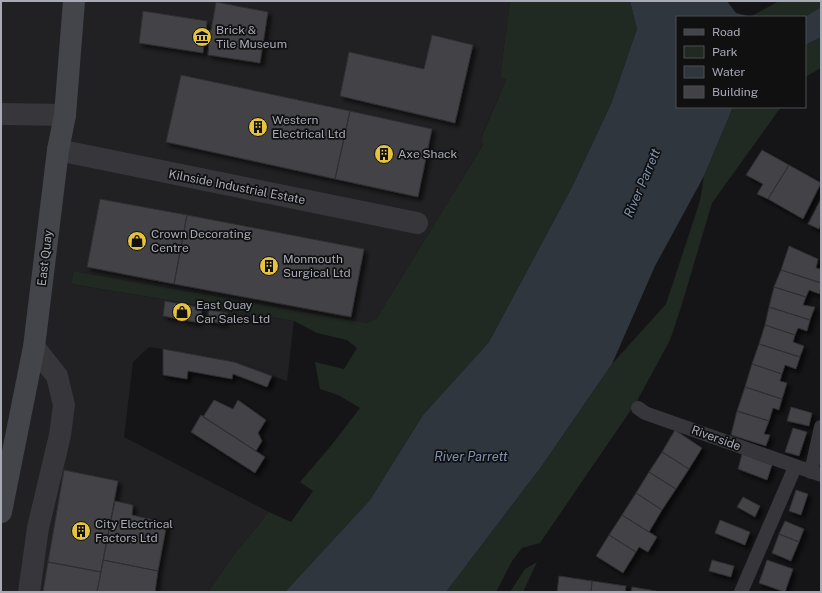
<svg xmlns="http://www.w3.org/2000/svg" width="822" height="593" font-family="'Public Sans',sans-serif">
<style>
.built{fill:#212123}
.green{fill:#212923}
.water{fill:#2f363e}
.building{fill:#424246;stroke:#2f2f32;filter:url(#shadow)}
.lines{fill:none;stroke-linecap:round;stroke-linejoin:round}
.lane{stroke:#36363b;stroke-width:14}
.street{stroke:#36363b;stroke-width:22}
.secondary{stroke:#44454b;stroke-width:22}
.labels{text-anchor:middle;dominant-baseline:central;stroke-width:3.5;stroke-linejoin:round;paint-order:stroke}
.poi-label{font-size:12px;fill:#a8aab6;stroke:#101011;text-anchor:start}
.street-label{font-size:12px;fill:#a8aab6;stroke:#101011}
.water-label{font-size:13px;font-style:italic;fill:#8193af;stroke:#101011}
</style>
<defs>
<filter id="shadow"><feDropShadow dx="3.5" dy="3.5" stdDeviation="2" flood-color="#0009"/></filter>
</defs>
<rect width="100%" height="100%" fill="#151517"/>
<path class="built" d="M1,1H510L500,77L506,80L481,137L483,145L376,319L367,323L73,271L71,284L294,321L287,381L234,362L163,349L149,347L133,362L124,437L269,512L235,553L208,592H1Z"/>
<path class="green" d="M510,1H630L637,29L611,104L572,187L489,342L423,415L370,500L285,592H208L235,553L269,512L291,522L313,491L300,482L330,447L360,408L338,395L320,389L315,362L344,369L357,348L347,340L317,333L294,321L71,284L73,271L367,323L376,319L483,145L481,138L506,80L500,77Z
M779,1H821V7L805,17H750Z
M821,37V68L805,77V45Z
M733,107H781L712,203L682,304L670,340L637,401L540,543L522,548L512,561L496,592H446L541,467L612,364L666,304L700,201L704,176Z
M537,562L523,592H510L525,569Z"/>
<path class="water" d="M630,1H727L736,13L752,17H677V107H733L704,176L655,266L612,364L541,467L446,592H285L370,500L423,415L489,342L572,187L611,104L637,29Z
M821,7V37L805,45V17Z"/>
<path class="building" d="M216,2L268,12L260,63L208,55L209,44L204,43L203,53L139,43L143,11L207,21L206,31H211Z
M432,35L473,45L455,123L340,96L349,52L424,69Z
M181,75L350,111L335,179L166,142Z
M350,111L432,129L418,197L335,179Z
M762,150L789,165L768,199L757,194L763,184L746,175Z
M789,165L821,183L803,219L768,199Z
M100,199L187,215L174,284L87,267Z
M821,199V224L819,229L808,224Z
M187,215L364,249L351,317L174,284Z
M789,246L818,259L816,268L821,269V283L781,270Z
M781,270L821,283L820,294L809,290L806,297L774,287Z
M774,287L806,297L803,305L815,307L810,320L769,307Z
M165,301L202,308L200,323L163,316Z
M769,307L810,320L807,331L798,328L795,335L765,325Z
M209,310L227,313L224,324L207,321Z
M765,325L795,335L793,342L804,346L800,357L759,344Z
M759,344L800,357L796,369L785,365L782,374L752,364Z
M163,349L234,362L272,376L267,387L233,374L232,379L188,371L187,379L163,375Z
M752,364L782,374L780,381L787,383L782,399L745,387Z
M745,387L782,399L779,410L773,408L769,421L737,411Z
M214,400L233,409L238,400L266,420L258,433L262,441L256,451L203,417Z
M791,407L812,413L809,426L787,421Z
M737,411L769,421L764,434L770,435L766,446L731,435Z
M201,415L265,457L255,473L191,432Z
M793,428L807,432L799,456L785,452Z
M675,430L702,448L689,469L662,452Z
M662,452L689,469L676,489L649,472Z
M742,454L772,465L767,480L738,469Z
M64,470L118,481L101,572L48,562Z
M649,472L676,489L662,510L636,493Z
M796,490L808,494L801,515L789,511Z
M636,493L662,510L649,532L622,515Z
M743,497L760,506L755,517L737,507Z
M115,501L133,505L132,515L167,523L158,571L103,560Z
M622,515L657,537L648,552L639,547L636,552L609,535Z
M720,520L750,532L745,545L715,533Z
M785,521L804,529L799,542L779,534Z
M779,534L799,542L791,561L772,553Z
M609,535L636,552L623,573L596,556Z
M103,560L158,571L155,592H97Z
M712,560L734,566L731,577L709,571Z
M767,560L793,569L785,592L759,583Z
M48,562L101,572L97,592H43Z
M559,576L592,581L591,592H557Z
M592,581L626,586L625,592H591Z
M632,587L656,591V592H631Z"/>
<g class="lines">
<path class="lane" d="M638,408L645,413L821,475
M811,472L821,427
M741,592L795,467"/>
<path class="street" d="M1,114L65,115
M58,150L417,223
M29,592L38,528L60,435L64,405L57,376L34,347"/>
<path class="secondary" d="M1,512L34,347L58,150L65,115L74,1"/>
</g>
<defs>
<symbol id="museum-disc" viewBox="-11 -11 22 22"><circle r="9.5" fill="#e5c33e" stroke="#101011"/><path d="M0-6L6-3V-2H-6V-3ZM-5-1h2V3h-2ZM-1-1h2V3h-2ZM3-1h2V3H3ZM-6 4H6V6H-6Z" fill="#111"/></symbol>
<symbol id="building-disc" viewBox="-11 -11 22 22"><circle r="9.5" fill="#e5c33e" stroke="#101011"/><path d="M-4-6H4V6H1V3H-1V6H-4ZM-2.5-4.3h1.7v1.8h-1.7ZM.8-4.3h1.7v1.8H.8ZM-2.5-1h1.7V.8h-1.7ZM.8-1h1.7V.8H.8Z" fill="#111"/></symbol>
<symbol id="shop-disc" viewBox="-11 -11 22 22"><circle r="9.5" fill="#e5c33e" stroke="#101011"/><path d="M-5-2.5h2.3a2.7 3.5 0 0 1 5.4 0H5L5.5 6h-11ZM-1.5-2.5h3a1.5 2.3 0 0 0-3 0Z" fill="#111"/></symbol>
</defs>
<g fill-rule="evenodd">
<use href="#museum-disc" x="191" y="26" width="22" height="22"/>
<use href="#building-disc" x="247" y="116" width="22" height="22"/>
<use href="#building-disc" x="373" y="143" width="22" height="22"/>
<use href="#shop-disc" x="126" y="230" width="22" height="22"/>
<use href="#building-disc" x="258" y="255" width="22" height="22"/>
<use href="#shop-disc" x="171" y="301" width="22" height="22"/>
<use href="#building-disc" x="70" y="520" width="22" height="22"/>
</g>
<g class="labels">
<g class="poi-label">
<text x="216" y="30">Brick &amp;<tspan x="216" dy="14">Tile Museum</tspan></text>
<text x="272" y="120">Western<tspan x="272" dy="14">Electrical Ltd</tspan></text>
<text x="398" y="154">Axe Shack</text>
<text x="151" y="234">Crown Decorating<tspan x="151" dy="14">Centre</tspan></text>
<text x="283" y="259">Monmouth<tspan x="283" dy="14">Surgical Ltd</tspan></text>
<text x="196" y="305">East Quay<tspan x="196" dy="14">Car Sales Ltd</tspan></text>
<text x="95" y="524">City Electrical<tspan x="95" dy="14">Factors Ltd</tspan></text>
</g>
<g class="street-label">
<text transform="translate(237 187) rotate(11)">Kilnside Industrial Estate</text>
<text transform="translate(45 258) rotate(-83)">East Quay</text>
<text transform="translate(716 438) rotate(20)">Riverside</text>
</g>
<g class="water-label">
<text transform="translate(642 183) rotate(-67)">River Parrett</text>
<text x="471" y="456">River Parrett</text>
</g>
</g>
<rect width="822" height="593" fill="none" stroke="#a8aab6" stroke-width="4"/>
<rect x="676" y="16" width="130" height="92" fill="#101011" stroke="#4d4e53"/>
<rect x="684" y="29" width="20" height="6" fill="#44454b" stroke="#4d4e53"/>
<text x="712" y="36" font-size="12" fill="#a8aab6">Road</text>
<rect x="684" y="46" width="20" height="12" fill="#212923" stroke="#4d4e53"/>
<text x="712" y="56" font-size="12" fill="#a8aab6">Park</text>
<rect x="684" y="66" width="20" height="12" fill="#2f363e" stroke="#4d4e53"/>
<text x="712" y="76" font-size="12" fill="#a8aab6">Water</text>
<rect x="684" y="86" width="20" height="12" fill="#424246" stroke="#4d4e53"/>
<text x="712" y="96" font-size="12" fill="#a8aab6">Building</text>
</svg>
